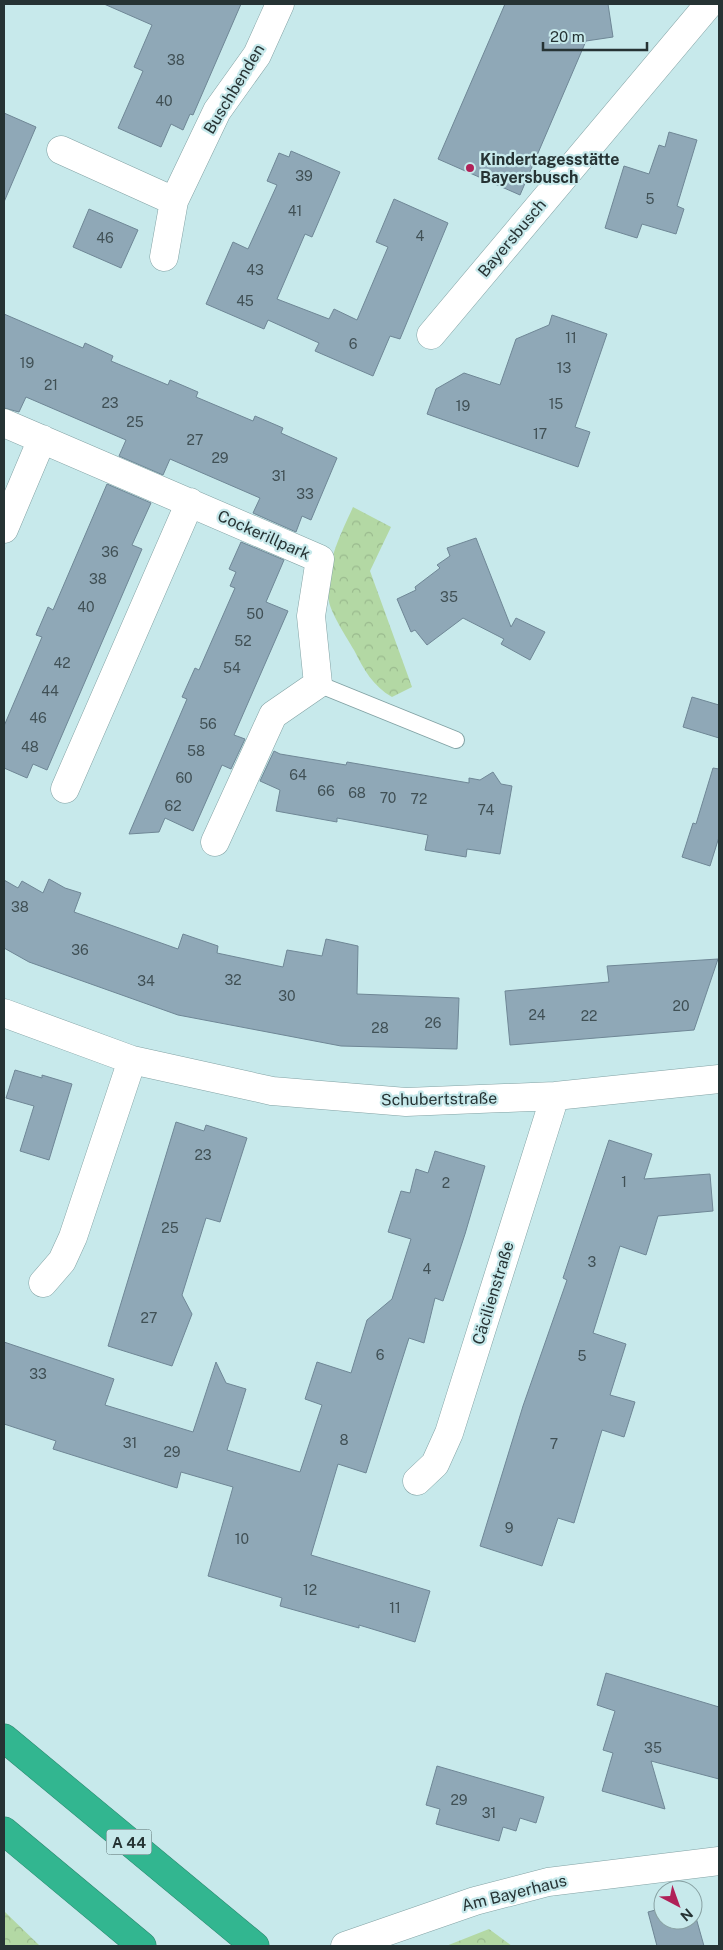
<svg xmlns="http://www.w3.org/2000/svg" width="723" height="1950" font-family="'Public Sans',sans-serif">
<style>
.forest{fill:url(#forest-crowns)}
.building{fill:#8fa8b7;stroke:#6f8796}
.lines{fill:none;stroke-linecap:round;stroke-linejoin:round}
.lane-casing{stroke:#82a2a4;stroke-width:18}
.street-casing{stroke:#82a2a4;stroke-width:29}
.highway-casing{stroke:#2e8870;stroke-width:29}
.lane{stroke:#fff;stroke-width:16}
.street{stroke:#fff;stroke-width:28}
.highway{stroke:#32b690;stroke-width:28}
.poi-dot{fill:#b02158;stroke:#c7e9eb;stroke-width:2}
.labels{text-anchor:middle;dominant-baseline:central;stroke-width:4.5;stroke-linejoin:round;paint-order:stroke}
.number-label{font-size:14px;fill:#405055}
.shield{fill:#c7e9eb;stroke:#566a6b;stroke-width:1}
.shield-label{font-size:15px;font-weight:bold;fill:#263334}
.street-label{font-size:16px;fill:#263334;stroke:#c7e9eb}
.poi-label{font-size:16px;font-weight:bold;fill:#263334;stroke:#c7e9eb;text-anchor:start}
</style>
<defs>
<pattern id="forest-crowns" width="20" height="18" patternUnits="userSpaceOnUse" patternTransform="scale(1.25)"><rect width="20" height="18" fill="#b3d8a4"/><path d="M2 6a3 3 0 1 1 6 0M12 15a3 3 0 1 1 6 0" fill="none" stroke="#9aba8e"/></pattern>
</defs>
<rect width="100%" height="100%" fill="#c7e9eb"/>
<path class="forest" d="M353,507L391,527L370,571L412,687L392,697C373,686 364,670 354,650C347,638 332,615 329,602C323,568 340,536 353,507Z
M4,1911L40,1946H4Z
M489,1929L512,1946H446Z"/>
<path class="building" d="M104,4H241L193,115L190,114L183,130L171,124L161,147L118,128L143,71L134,67L152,25Z
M505,4H608L613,37L586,41L520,195L438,159Z
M4,113L36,127L4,202Z
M669,132L697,140L677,206L684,209L676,234L642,224L637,238L605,228L624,166L649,174L659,145L665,147Z
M291,151L340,172L312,237L305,234L277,299L329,319L334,309L357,320L388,247L376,242L394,199L448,223L400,339L390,336L373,376L315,351L319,343L268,320L264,329L206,304L233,242L248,249L277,185L267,181L279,153L289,157Z
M89,209L138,230L121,268L73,247Z
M4,314L83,348L85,343L113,356L111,361L168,385L170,380L198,392L196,397L253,421L255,416L283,428L281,433L337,458L311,520L302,516L296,532L253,513L260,498L170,459L163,475L119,456L126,440L26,397L19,412L4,408Z
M552,315L607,334L575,427L590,432L578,467L427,414L436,389L464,373L500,385L516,339L549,325Z
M107,484L151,503L132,545L142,549L47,770L33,764L27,778L4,768V726L42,637L36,635L48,607L53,610Z
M476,538L511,627L516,618L545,632L530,660L501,644L504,639L463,618L427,645L415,630L411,632L397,599L416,590L415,587L440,568L437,565L450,556L447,548Z
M241,542L284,560L266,602L288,611L234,735L245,739L231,769L222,765L193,831L165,818L159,832L129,834L187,699L182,697L195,668L199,670L235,588L230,586L236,572L229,569Z
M692,697L719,705V738L683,727Z
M274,751L280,754L346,765L347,762L469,783V778L480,780L493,772L501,784L512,786L500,854L467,849L466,857L425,850L428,835L337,818V822L276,811L280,790L260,781Z
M713,768L719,769V837L710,866L682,857L693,823L696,824Z
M49,879L65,888L81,893L74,912L178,949L183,934L218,946L217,953L283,967L287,950L322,956L326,939L358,946L357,994L459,998L457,1049L341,1046L178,1015L29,962L4,948V880L18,888L22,881L43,893Z
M718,959L694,1030L510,1045L505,991L609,982L607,966Z
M15,1070L42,1078V1075L72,1084L49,1160L20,1151L34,1106L6,1098Z
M176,1122L204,1131L206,1125L247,1138L220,1222L206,1218L182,1295L192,1314L172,1366L108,1346Z
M609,1140L652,1154L644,1179L710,1174L713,1211L658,1216L646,1255L620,1246L593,1333L626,1344L610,1395L635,1402L624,1437L602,1430L574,1523L558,1518L542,1566L480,1546L523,1406L567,1280L563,1278Z
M435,1151L485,1166L465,1234L443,1301L435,1298L424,1343L409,1338L366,1473L338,1464L311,1555L430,1591L415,1642L359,1625V1628L280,1606L282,1598L208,1576L233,1487L181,1472L177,1488L53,1449L56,1441L4,1424V1342L114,1379L105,1405L193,1432L216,1362L226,1383L246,1389L227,1450L300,1472L322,1405L305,1399L317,1362L351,1373L367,1320L392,1299L411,1239L388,1232L401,1191L410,1193L416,1169L428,1173Z
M606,1673L719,1707V1779L651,1761L665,1809L602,1791L613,1753L603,1750L615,1711L597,1705Z
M437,1766L544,1797L536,1823L520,1818L516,1831L503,1827L499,1841L436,1824L440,1809L426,1805Z
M693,1907L704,1946H657L648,1912L663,1908V1920H693Z"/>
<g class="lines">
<defs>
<path id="lane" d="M318,684L456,740"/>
<path id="street" d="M61,150L174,201
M164,257L174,201L217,111L257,55L280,4
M431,335L709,4
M4,423L320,559L311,616L318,684L273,715L215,842
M4,529L42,439
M65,789L190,502
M4,1013L132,1060L272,1091L406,1102L555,1096L719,1079
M43,1283L62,1261L73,1237L132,1060
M417,1481L435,1464L449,1433L555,1096
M345,1946L475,1901L548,1882L719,1861"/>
<path id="highway" d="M4,1738L255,1946
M4,1831L142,1946"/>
</defs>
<use href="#lane" class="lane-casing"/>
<use href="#street" class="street-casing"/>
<use href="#highway" class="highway-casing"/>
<use href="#lane" class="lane"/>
<use href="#street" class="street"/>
<use href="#highway" class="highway"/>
</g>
<circle class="poi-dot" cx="470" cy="168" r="5"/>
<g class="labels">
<g class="number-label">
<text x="176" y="60">38</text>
<text x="164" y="101">40</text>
<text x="304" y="176">39</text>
<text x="650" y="199">5</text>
<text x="295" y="211">41</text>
<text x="420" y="236">4</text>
<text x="105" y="238">46</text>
<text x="255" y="270">43</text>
<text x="245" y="301">45</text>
<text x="571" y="338">11</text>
<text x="353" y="344">6</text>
<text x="27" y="363">19</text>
<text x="564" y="368">13</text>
<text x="51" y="385">21</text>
<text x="110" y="403">23</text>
<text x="556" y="404">15</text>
<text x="463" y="406">19</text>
<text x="135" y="422">25</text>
<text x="540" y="434">17</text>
<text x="195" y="440">27</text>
<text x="220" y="458">29</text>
<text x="279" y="476">31</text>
<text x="305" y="494">33</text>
<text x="110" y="552">36</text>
<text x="98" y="579">38</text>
<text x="449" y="597">35</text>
<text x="86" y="607">40</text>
<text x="255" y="614">50</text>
<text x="243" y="641">52</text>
<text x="62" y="663">42</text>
<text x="232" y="668">54</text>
<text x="50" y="691">44</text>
<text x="38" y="718">46</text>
<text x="208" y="724">56</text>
<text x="30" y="747">48</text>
<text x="196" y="751">58</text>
<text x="298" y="775">64</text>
<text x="184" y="778">60</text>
<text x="326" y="791">66</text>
<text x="357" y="793">68</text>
<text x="388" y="798">70</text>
<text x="419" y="799">72</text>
<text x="173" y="806">62</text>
<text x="486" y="810">74</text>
<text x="20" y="907">38</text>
<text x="80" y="950">36</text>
<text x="233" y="980">32</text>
<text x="146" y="981">34</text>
<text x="287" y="996">30</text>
<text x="681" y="1006">20</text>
<text x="537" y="1015">24</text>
<text x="589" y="1016">22</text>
<text x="433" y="1023">26</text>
<text x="380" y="1028">28</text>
<text x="203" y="1155">23</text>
<text x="624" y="1182">1</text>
<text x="446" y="1183">2</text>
<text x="170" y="1228">25</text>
<text x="592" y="1262">3</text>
<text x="427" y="1269">4</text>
<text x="149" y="1318">27</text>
<text x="380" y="1355">6</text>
<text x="582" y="1356">5</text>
<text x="38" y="1374">33</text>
<text x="344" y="1440">8</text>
<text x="130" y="1443">31</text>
<text x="554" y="1444">7</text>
<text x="172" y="1452">29</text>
<text x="509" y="1528">9</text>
<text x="242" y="1539">10</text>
<text x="310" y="1590">12</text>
<text x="395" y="1608">11</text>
<text x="653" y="1748">35</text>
<text x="459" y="1800">29</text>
<text x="489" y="1813">31</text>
</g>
<rect class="shield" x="106.5" y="1829.5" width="45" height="25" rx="4"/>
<g class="shield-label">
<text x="129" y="1842">A 44</text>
</g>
<g class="street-label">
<text transform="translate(234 89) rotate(-59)">Buschbenden</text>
<text transform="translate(512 238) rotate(-50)">Bayersbusch</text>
<text transform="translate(264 535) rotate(24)">Cockerillpark</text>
<text transform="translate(439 1099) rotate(-1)">Schubertstraße</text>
<text transform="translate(493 1293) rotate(-73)">Cäcilienstraße</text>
<text transform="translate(514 1893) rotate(-14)">Am Bayerhaus</text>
</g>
<g class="poi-label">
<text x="480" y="159">Kindertagesstätte<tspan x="480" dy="18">Bayersbusch</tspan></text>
</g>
</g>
<rect width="723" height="1950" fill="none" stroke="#263334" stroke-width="10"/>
<g transform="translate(678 1905) rotate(139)"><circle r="24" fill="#c7e9eb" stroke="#87a0a2"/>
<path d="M0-4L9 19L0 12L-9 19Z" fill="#b02158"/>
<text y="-8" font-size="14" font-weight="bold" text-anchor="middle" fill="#263334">N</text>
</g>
<path d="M543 42v8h104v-8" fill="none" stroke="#263334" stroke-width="2.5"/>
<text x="550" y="42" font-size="15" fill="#263334" stroke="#c7e9eb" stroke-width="4" paint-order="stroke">20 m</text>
</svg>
